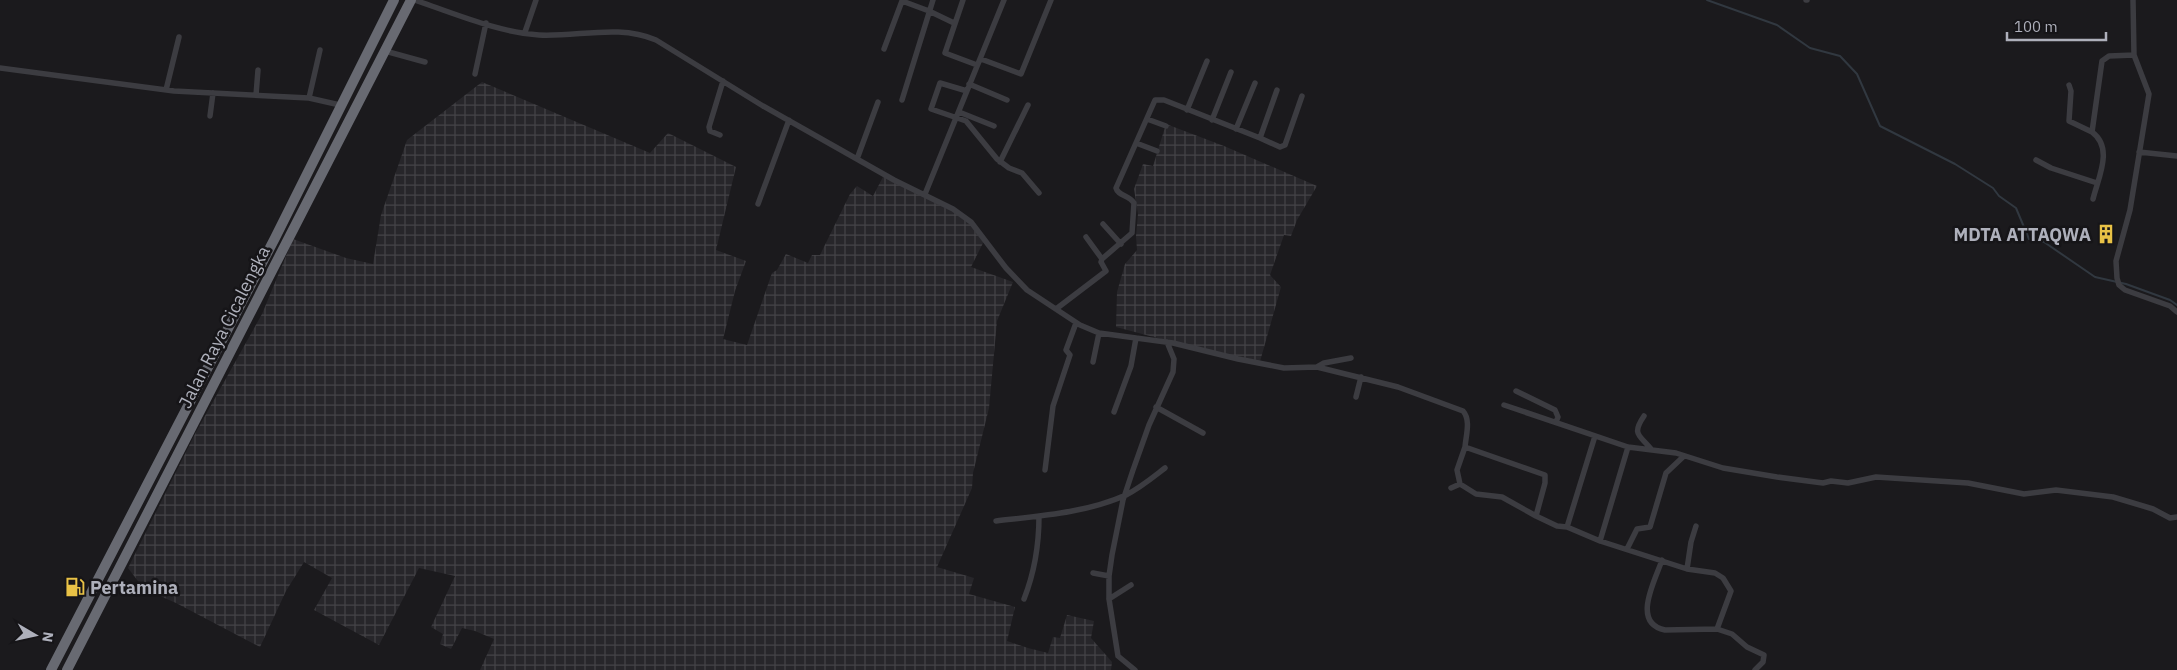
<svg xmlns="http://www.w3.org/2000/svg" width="2177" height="670" font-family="'IBM Plex Sans',sans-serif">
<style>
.industrial{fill:url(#industrial-grid)}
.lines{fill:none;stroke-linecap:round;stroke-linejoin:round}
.stream{stroke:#313840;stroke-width:2}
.street{stroke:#3c3c41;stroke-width:5.5}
.highway{stroke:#686a72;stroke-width:10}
.labels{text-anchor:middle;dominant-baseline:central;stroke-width:5;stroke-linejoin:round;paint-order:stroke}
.poi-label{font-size:18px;font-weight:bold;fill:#aeb0bb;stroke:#161518;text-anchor:end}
.street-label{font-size:18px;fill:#aeb0bb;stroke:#161518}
</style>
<defs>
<pattern id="industrial-grid" width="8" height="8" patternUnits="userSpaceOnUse" patternTransform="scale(1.25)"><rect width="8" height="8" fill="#27262a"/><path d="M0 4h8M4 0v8" fill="none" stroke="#444347"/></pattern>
</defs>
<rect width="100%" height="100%" fill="#1b1a1d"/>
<path class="industrial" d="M482,82L650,153L668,133L736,167L716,250L746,261L735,291L723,339L747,345L772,273L777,270L786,254L808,263L812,255H820L850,194L857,186L873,196L884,175L966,219L984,241L971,267L1013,282L997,321L989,408L973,473L972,488L937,567L974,578L969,594L1015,607L1007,641L1028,648L1048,653L1053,637L1060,638L1067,615L1094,621L1091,638L1112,662L1111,670H480L494,639L475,631L462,628L451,649L440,644L443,634L431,627L455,576L419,568L379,645L314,610L332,578L304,562L286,591L260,647L176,603L144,589L128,568L196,432L262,314L293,239L346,258L373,264L381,215L407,140Z
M1166,124L1224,146L1317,186L1297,220L1291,236L1284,235L1270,275L1281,287L1259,365L1116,327L1117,292L1125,264L1137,250L1136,236L1138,214L1134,189L1143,164L1153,166Z"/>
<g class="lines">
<path class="stream" d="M1707,0L1777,25L1810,48L1840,56L1857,74L1880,126L1955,164L1993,188L1999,196L2016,208L2029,239L2044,242L2095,277L2126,284L2170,300L2177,305"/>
<path class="street" d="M414,0C454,13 496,32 539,35C579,37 618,24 656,40L763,106L894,180L953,209L971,222L1006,268L1027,290L1080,325L1099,333L1173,343L1238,359L1284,368L1317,367L1398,387L1463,411C1471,420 1466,435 1465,447L1545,475V483L1536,516L1557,526L1567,527L1600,541L1687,569L1715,573L1723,578L1731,591L1717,629
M963,0L945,53L977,65
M1806,0H1807
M2133,0L2134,55L2149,94L2130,210L2116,261L2117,278L2119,285L2125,290L2170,306L2177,312
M525,32L536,0
M884,49L902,1L929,11L954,23
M385,51L425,62
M981,59L1021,74L1051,0
M0,68L174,91L309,98L340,105
M475,74L486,23
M969,84L1007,100
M2069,85L2071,91L2069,121L2092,132
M166,90L179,37
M967,91L940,83L931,109L966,121L997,159L1009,168L1022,173L1039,193
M256,95L258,70
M309,98L320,50
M902,100L933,0
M1187,110L1207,61
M959,112L994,126
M210,116L213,93
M1147,119L1166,126
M1212,120L1231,72
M1236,129L1255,83
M720,135L710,131L709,127L723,81
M1260,138L1280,147L1285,145L1302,96
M1136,143L1157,151
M2139,152L2177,156
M857,159L878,102
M2036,160L2051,168L2097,183
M1000,162L1028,105
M925,194L1004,0
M2093,199C2098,178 2114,148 2092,132L2102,61L2109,56L2134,55
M758,204L789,120
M1103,224L1121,244
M1086,237L1102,259
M1056,309L1106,271L1101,262L1102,259L1132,233L1134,203C1129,195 1118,196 1116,188L1155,100H1164L1260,138L1277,90
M1093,362L1099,333
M1317,367L1324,363L1351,358
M1516,391L1555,410L1558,417L1556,422
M1356,397L1361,377
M1504,405L1628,447L1676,453L1723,468L1777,477L1823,483L1831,481L1848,483L1876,477L1968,483L2024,494L2056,490L2113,497L2153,509L2170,518L2177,517
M1156,407L1203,433
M1114,412L1131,366L1136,338
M1644,416C1631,435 1640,435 1651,449
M1465,447L1457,470L1460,484L1476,494L1502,497L1536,516
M1045,470L1053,406L1070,355L1066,350L1076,323
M1451,488L1460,484
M996,521C1039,516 1086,513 1126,495C1140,488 1152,478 1165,468
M1567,527L1595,436
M1600,541L1628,447
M1627,549L1637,529L1650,527L1666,473L1684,456
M1662,560C1655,581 1631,623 1665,630L1717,629L1732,634L1747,647L1764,655L1763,662L1755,670
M1687,569L1691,542L1696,526
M1093,573L1109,576
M1024,599C1035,571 1039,546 1039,516
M1109,599L1131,585
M1135,670L1118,656L1109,599V576L1112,555L1123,500L1133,470L1149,425L1173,372L1174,359L1167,342"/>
<path class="highway" d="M51,670L275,238L394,0
M67,670L411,0"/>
</g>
<defs>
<symbol id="building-bare" viewBox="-9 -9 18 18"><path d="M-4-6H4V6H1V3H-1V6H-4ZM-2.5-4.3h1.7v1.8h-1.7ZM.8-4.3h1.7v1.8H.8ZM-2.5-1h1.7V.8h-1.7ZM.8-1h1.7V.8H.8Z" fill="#e9c246" stroke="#161518" stroke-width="2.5" paint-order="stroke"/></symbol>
<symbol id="fuel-bare" viewBox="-9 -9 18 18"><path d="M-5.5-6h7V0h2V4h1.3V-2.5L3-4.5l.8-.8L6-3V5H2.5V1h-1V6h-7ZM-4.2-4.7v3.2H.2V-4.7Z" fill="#e9c246" stroke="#161518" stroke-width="2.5" paint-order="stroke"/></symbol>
</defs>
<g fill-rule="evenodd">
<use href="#building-bare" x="2092" y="220" width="28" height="28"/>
<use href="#fuel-bare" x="61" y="573" width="28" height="28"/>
</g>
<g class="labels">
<g class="poi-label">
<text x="2091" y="234">MDTA ATTAQWA</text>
<text x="90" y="587" text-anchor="start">Pertamina</text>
</g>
<g class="street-label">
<text transform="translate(224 327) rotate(-63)">Jalan Raya Cicalengka</text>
</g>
</g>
<g transform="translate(35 635) rotate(99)" stroke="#161518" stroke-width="4" paint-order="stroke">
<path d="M0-4L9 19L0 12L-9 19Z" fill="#aeb0bb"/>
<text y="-8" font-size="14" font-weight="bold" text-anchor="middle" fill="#aeb0bb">N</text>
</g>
<path d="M2007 32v8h99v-8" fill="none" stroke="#aeb0bb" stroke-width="2.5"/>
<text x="2014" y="32" font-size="15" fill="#aeb0bb" stroke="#161518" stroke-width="4" paint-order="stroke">100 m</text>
</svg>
